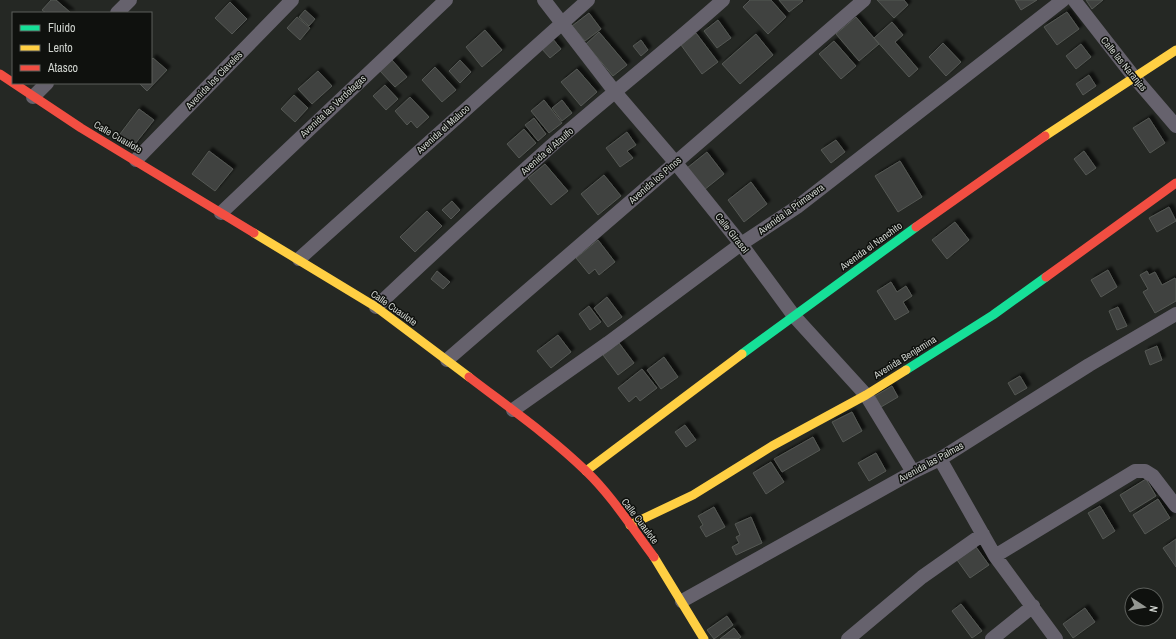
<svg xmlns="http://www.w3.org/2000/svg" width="1176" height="639" font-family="'Archivo Narrow',sans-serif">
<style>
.building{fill:#3f423f;stroke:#555854;filter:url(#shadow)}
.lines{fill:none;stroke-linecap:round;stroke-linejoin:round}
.street{stroke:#66626d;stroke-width:14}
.fast{stroke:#16e098;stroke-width:9}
.slow{stroke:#ffcf43;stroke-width:9}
.jam{stroke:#f24e42;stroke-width:9}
.labels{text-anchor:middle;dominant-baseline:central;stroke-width:3;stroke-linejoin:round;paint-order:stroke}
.street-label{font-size:10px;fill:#cfd3ce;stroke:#0f110e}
</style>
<defs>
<filter id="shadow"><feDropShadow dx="3.5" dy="-3.5" stdDeviation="1" flood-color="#0009"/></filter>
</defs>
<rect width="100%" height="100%" fill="#252824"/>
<path class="building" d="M51,0H56L71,13H46L42,10Z
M750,0H771L786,17L768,34L743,7Z
M779,0H802L803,1L789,12Z
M877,0H904L908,5L894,18Z
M1015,0H1037L1021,10Z
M1086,0H1103L1092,9Z
M230,2L247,19L232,34L215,18Z
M305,10L315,19L309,26L299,17Z
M1067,12L1079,29L1057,45L1044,27Z
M589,13L601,29L585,41L572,26Z
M297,17L310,28L300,40L287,28Z
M856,17L879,44L859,61L836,34Z
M718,20L731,38L717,48L704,31Z
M892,22L903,35L895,42L918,69L909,77L874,38Z
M485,30L502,50L482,67L466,47Z
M599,32L627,65L613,76L586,44Z
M696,33L718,62L702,74L681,45Z
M756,34L773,55L740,84L722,64Z
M552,38L561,49L550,58L541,48Z
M641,40L648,50L641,56L633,46Z
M834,41L856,66L841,79L819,54Z
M943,43L961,62L946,76L929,57Z
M1081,44L1091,57L1076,69L1066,56Z
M153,58L167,70L147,91L139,83H151V60Z
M392,60L407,77L395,87L380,71Z
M460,60L471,72L460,83L449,71Z
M435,67L456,90L442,102L422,80Z
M577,69L597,92L581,106L561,82Z
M318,71L332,86L312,104L298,89Z
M1089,75L1096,86L1083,95L1076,84Z
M385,85L398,99L386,110L373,96Z
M294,95L308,108L295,122L281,109Z
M410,97L429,117L417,128L411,121L407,125L395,111Z
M544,100L562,123L549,133L531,111Z
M562,100L572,113L562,121L552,108Z
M139,109L154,120L131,149L117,138Z
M534,118L546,134L538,141L525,125Z
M1149,118L1165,143L1150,153L1133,128Z
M524,129L536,143L519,158L507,144Z
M627,132L636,145L627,151L633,158L620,167L606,148Z
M836,140L845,152L831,163L821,150Z
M209,151L233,169L215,191L192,174Z
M1084,151L1096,168L1086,175L1074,159Z
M707,152L724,174L704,190L687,168Z
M900,161L922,197L898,212L875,176Z
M545,164L568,191L551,205L528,178Z
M604,175L621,196L598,215L581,194Z
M751,182L767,204L744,222L728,200Z
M452,201L460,210L451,219L442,210Z
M1169,207L1176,221L1157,232L1149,218Z
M427,211L442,226L415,252L400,237Z
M955,222L969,240L947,259L932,240Z
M598,240L615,262L599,275L595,269L589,274L576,258Z
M1108,270L1117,287L1101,297L1091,280Z
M437,271L450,282L443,289L431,279Z
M1147,271L1149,275L1155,272L1162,285L1175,278L1176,280V301L1155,313L1143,292L1148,289L1140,275Z
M891,282L897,292L906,286L912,296L903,302L909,312L895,320L877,291Z
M607,297L622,317L608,327L594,308Z
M589,306L601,322L590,330L579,314Z
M1118,307L1127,326L1117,330L1109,311Z
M558,335L571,352L551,368L537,351Z
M619,343L634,363L618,375L603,355Z
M1157,346L1162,360L1150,365L1145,351Z
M664,357L678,377L661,389L647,370Z
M642,369L657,388L640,401L636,396L629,402L618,388Z
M1020,376L1027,388L1015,395L1008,383Z
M892,386L898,397L881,407L875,396Z
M852,412L862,431L843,442L832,422Z
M685,425L696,440L686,447L675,432Z
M813,437L820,450L782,472L774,459Z
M876,453L886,471L869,481L858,463Z
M771,462L784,482L766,494L753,473Z
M1146,479L1156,496L1130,512L1120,495Z
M1158,499L1170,518L1145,534L1133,515Z
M1100,506L1115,531L1103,539L1088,513Z
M714,507L725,527L706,537L700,527L703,525L698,516Z
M751,517L762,543L736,555L732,547L739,543L736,537L740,535L735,524Z
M1176,539V567L1163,548Z
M976,547L989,565L970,578L957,560Z
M961,604L982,631L972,638L952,611Z
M1085,608L1095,622L1073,638L1063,624Z
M727,616L733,625L714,639L707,630Z
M734,628L741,637L738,639H720Z"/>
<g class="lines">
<path class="street" d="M544,0L615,92L675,162L741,244L794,316L866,395L913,472
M1074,0L1134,77L1176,126
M117,13L130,0
M33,97L47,83
M136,160L292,0
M221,213L446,0
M299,259L588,0
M376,307C433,253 491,200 550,147C607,97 667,50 723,0
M447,360L864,0
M513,410L608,343L741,244L797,207L1063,0
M940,459L995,556L1056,639
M995,556L1135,471H1145L1153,476L1176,506
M682,601L913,472L940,459L1089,365L1176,314
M848,639L922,577L983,534
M992,639L1033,606"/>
<path class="fast" d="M742,354L916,227
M906,370L993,315L1046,277"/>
<path class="slow" d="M1045,136L1176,50
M254,233L376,307L469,377
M586,471L742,354
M630,525L693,495L772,446L866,395L906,370
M654,557L704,639"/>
<path class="jam" d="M0,74L81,128L254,233
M916,227L1045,136
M1046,277L1176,183
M469,377C508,407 550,436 586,471C612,496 632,528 654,557"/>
</g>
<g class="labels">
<g class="street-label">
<text transform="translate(1124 64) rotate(51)">Calle las Naranjas</text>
<text transform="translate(214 80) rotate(-46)">Avenida los Claveles</text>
<text transform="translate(333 106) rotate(-43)">Avenida las Verdolagas</text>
<text transform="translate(443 129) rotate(-42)">Avenida el Maluco</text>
<text transform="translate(118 137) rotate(30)">Calle Cuaulote</text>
<text transform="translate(547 151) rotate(-41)">Avenida el Ataulfo</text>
<text transform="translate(655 180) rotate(-41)">Avenida los Pinos</text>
<text transform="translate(791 209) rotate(-36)">Avenida la Primavera</text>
<text transform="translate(732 233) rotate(52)">Calle Girasol</text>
<text transform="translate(871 246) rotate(-36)">Avenida el Nanchito</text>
<text transform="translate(394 308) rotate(35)">Calle Cuaulote</text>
<text transform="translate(905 357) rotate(-32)">Avenida Benjamina</text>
<text transform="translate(931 462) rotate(-29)">Avenida las Palmas</text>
<text transform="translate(640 521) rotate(53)">Calle Cuaulote</text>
</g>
</g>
<rect x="12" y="12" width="140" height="72" fill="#0f110e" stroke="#5c5f5b"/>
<rect x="20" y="25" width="20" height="6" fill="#16e098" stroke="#5c5f5b"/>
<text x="48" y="32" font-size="12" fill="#cfd3ce">Fluido</text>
<rect x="20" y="45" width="20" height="6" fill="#ffcf43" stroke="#5c5f5b"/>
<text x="48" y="52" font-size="12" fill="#cfd3ce">Lento</text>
<rect x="20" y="65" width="20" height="6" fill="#f24e42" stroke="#5c5f5b"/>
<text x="48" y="72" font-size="12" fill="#cfd3ce">Atasco</text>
<g transform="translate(1144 607) rotate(102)"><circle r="19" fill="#0f110e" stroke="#5c5f5b"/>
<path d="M0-3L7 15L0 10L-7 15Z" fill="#949792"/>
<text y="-6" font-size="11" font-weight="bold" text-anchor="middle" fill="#cfd3ce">N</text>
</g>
</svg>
